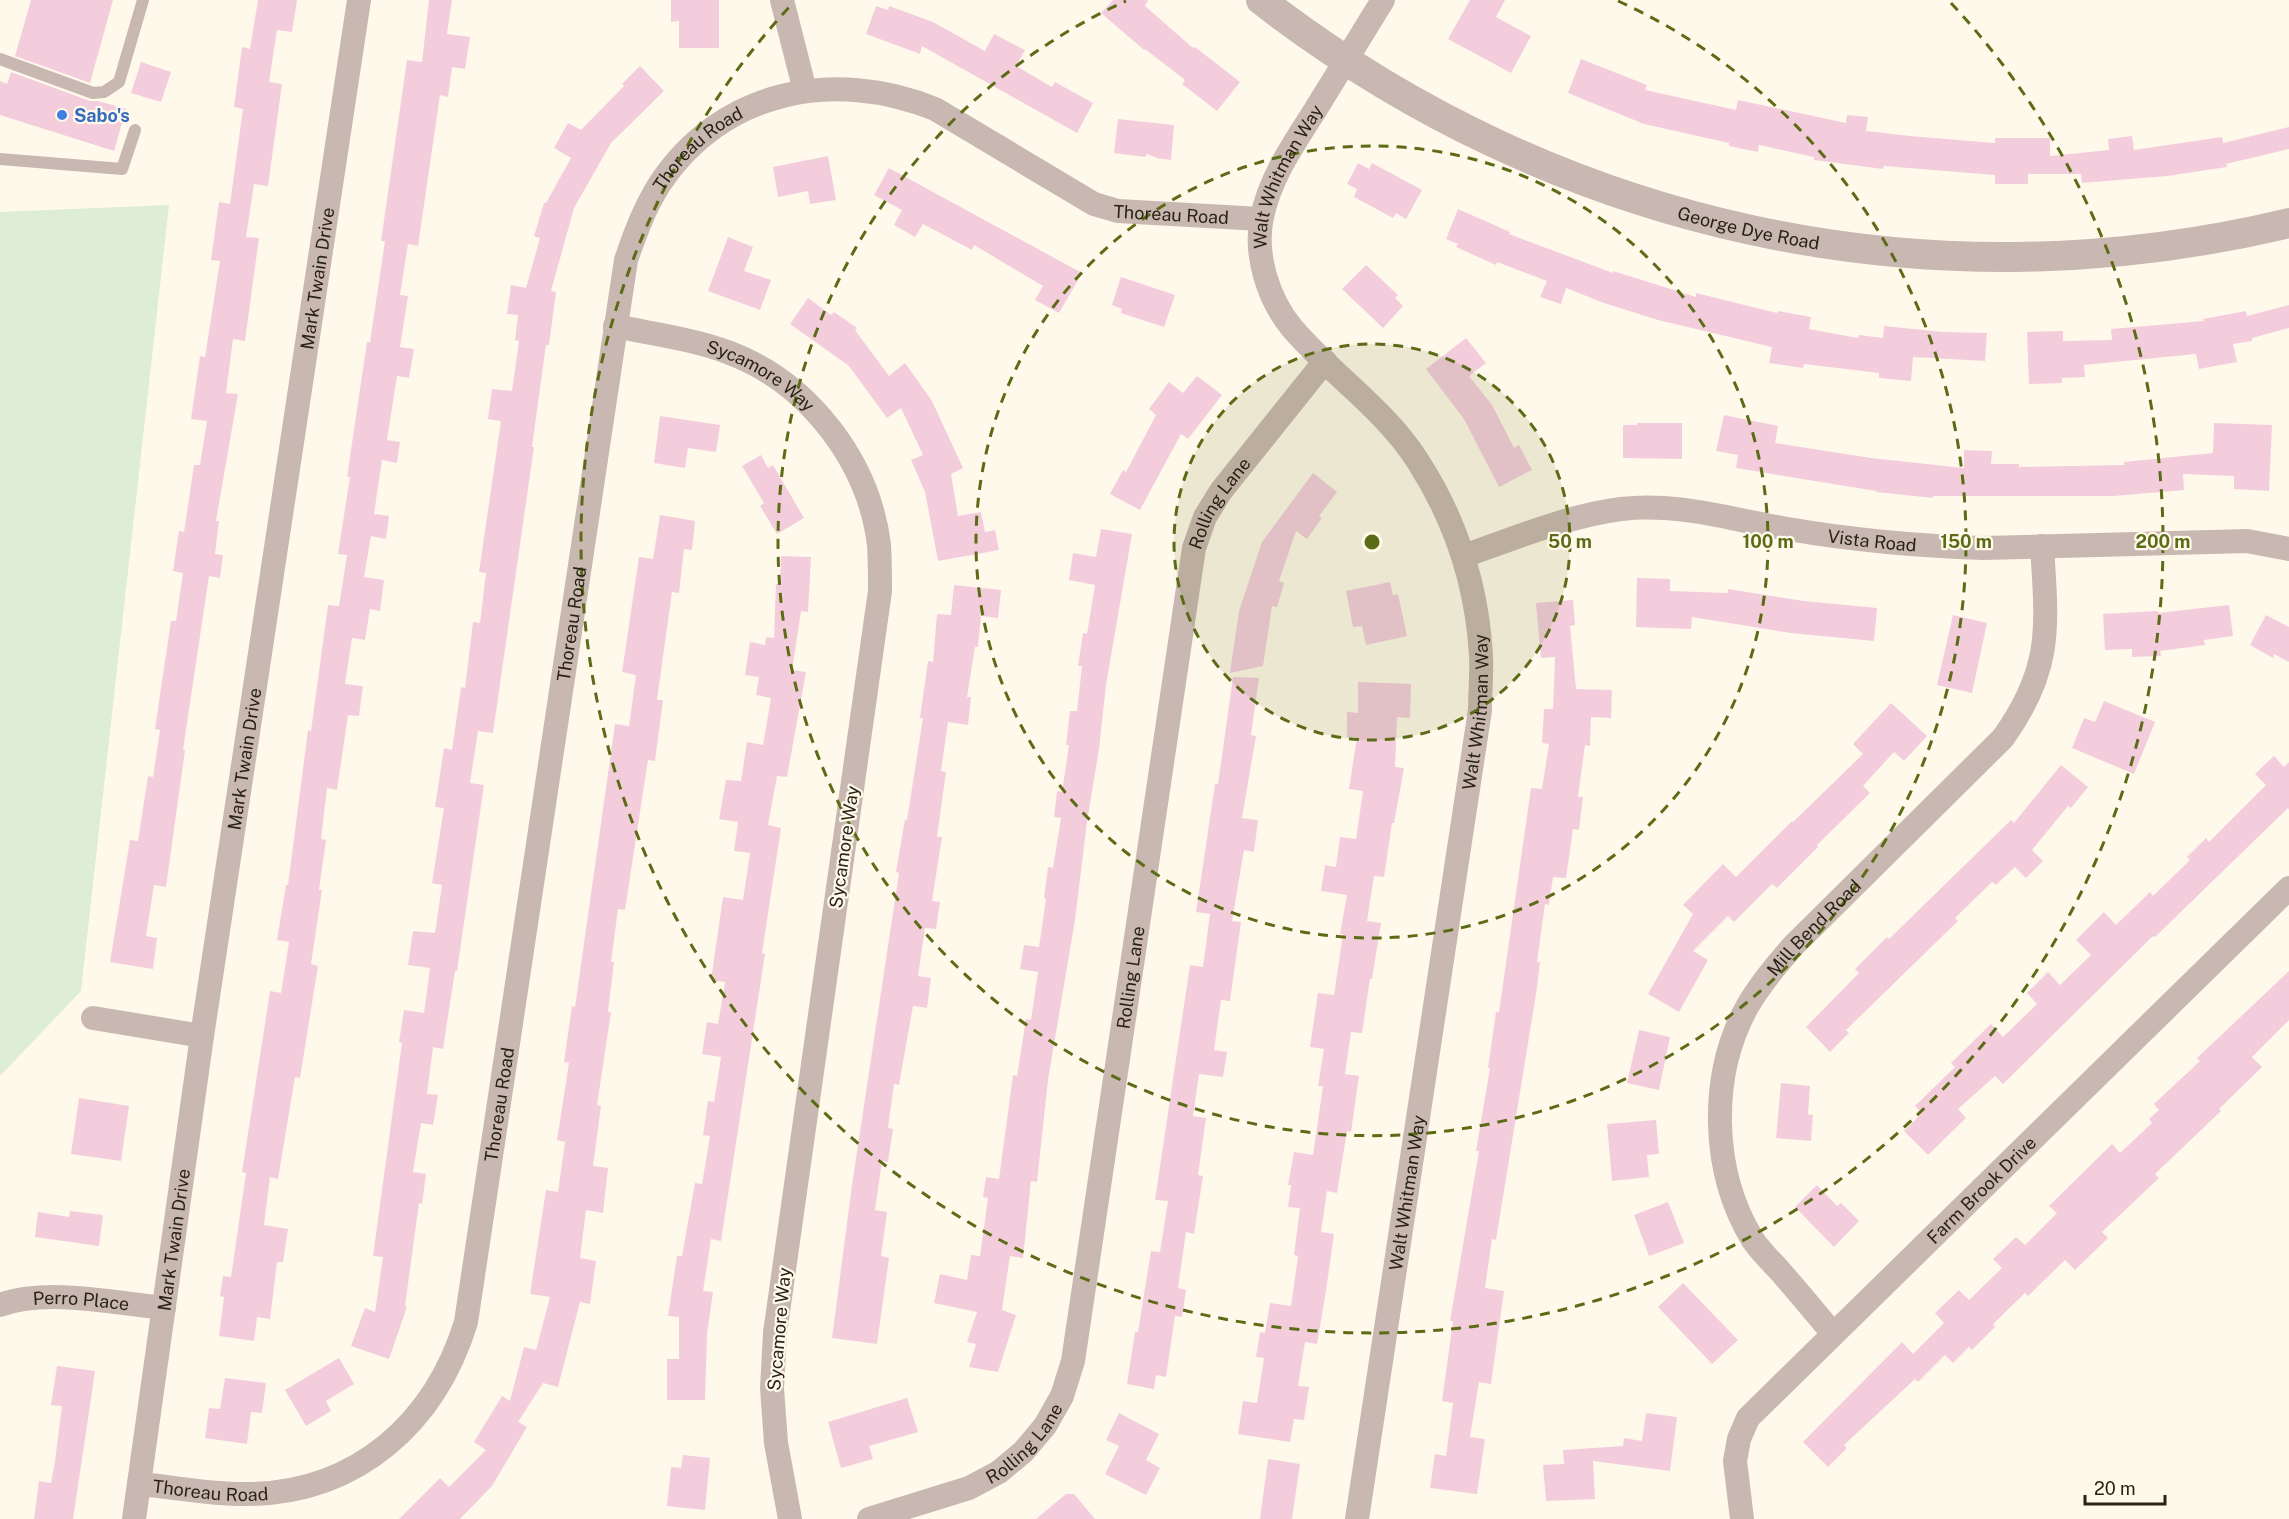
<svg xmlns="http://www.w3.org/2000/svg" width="2289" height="1519" font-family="'Public Sans',sans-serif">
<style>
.green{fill:#deedd5}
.building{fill:#f4cddd}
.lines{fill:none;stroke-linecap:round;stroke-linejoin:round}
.service{stroke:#c9b8b1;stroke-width:12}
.minor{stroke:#c9b8b1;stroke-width:24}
.tertiary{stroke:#c9b8b1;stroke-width:30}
.ring{fill:none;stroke:#5c6b15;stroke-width:3;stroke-dasharray:10 8}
.shop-dot{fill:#3f7fe0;stroke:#fff9eb;stroke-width:2}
.labels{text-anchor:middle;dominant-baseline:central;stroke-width:4.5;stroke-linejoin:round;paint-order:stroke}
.shop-label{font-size:18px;font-weight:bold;fill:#366cbe;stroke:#fff9eb;text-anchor:start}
.street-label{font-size:18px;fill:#292316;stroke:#fff9eb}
.centre{fill:#5c6b15;stroke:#fff9eb;stroke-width:3}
.ring-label{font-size:18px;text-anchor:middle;font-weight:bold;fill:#5c6b15;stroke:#fff9eb;stroke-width:4.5;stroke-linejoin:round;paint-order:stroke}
</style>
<rect width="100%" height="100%" fill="#fff9eb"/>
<path class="green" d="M169,205L81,991L0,1076V212Z"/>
<path class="building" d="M31,0H113L90,83L15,56Z
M258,0H297L292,32L277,30L269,82L282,84L268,186L254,184L246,237L259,238L252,289L245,341L233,339L226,393L238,394L216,521H219L215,554L223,555L220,578L209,576L183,750H185L166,887L154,885L146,936L157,938L153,969L110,962L130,840L138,841L148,776L153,777L160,730L155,729L162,681L171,621H176L183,573L173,571L179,531L184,532L194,465H200L207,421L191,419L200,356L205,357L220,261L211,260L219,202L230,204L243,109L234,107L242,47L250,49Z
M429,0H452L447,34L470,37L465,69L452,67L448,97L440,95L418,246L408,244L400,295L408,296L400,347L414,349L409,378L397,376L387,440L400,442L397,463L382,460L374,514L389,516L386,539L371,536L364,577L384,580L380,611L370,609L365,640L352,638L345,684L363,686L359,716L348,715L337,790L327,788L321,839L326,840L319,890H322L311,964L318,966L300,1078L295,1077L278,1179L270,1177L264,1225L288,1229L283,1262H277L270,1319L257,1317L254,1341L219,1336L224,1297L220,1296L223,1276L231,1277L246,1173L242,1172L270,991L281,993L289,942L277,940L286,885H288L308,730L311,731L328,605L339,606L347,555L338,554L350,477H347L367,342H370L385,241H381L407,60L422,62Z
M671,0H719V48H679V21L671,22Z
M1113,0H1148L1145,6L1193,48L1195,47L1240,82L1217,111L1182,84L1185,80L1145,49L1144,50L1101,13Z
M1470,0H1505L1496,17L1531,36L1511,73L1448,39Z
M876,6L888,10L889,6L933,22L985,51L994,34L1025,50L1016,66L1052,87L1055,82L1093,103L1077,133L922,46L920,54L866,34Z
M1581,59L1647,85L1645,90L1736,110L1738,100L1846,123L1847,115L1868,117L1866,131L1910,136L1995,143V138H2050V156L2109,150L2108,139L2132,136L2134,150L2222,137L2223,143L2289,127V149L2226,164L2227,167L2167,176L2082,183L2081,174H2028V184H1995V175L1884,166L1883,169L1814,160V157L1759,145L1758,152L1729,146V143L1644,124L1568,93Z
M141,62L171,72L161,102L131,93Z
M640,66L664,91L611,143L574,208L551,291L556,292L549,345H546L532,447H534L493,733L478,731L470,783L484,785L457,971H455L443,1049L433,1047L427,1094L438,1095L433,1125L421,1123L413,1172L426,1174L422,1204L419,1203L405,1306L407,1307L389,1359L351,1346L365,1308L375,1312L383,1257L373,1256L402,1043L399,1042L404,1010L424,1013L430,968L408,965L413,931L435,933L442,885L432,883L444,808L435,807L444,748L452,750L461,687L465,688L473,622L480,623L486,573L479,572L501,421L488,419L492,389L512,391L519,341L515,340L518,315L507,314L511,285L526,288L540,238L534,236L544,203H546L571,158L554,148L568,123L581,130L624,86L622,84Z
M11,72L90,101H98L126,109L114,151L0,115V81L7,84Z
M1118,119L1174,125L1171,160L1157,158L1147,154L1145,157L1114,153Z
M828,156L836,200L810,204L808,191L778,197L773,167Z
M1358,163L1369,169L1372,163L1422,190L1406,219L1396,213L1393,218L1354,197L1357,189L1347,184Z
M889,168L1082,273L1059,313L1035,300L1043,286L974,245L972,250L923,224L915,237L894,225L902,210L874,195Z
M1458,209L1510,232L1509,234L1613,273V271L1696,297V293L1777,313L1778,311L1811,317L1809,329L1858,338L1859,335L1883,338L1884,326L1943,332L1987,333L1985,361L1913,357L1911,381L1879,378V373L1804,364L1803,368L1769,363L1772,347L1658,320L1604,303L1566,288L1561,304L1540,297L1547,281L1497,262L1496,265L1456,247L1458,244L1446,239Z
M728,237L753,247L744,271L771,280L760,310L708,291Z
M1366,265L1398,295L1395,298L1403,306L1383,328L1342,289Z
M1121,277L1175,295L1164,327L1121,313L1122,309L1112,305Z
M808,298L831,315L834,312L857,328L855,330L889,376L905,363L932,401L963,468L951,474L958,516L981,512L985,532L995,530L999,550L938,561L925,492L911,460L923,455L901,408L887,418L849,366L790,324Z
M2289,305V328L2252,338V341L2233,344L2237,362L2199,369L2196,354L2084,365L2085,377L2062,378V383L2029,384L2027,332L2063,331V341L2112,340L2111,329L2204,321L2203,319L2246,311L2247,316Z
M1466,338L1486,363L1469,376L1492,405L1514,448L1519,445L1532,470L1499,487L1464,419L1426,369Z
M1197,376L1222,395L1188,439L1181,434L1140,510L1110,494L1123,470L1126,472L1156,415L1149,409L1169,382L1183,393Z
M1724,415L1778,426L1775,443L1871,458L1964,468V450L1992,451L1991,464H2019V467L2124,465V462L2213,453L2214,423L2272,425L2269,491L2234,489V476L2183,474L2184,490L2114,496H1933V498L1876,492V491L1736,468L1738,455L1716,451Z
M660,416L720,425L716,452L688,448L685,468L654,463Z
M1637,423H1682V459L1623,458V425H1637Z
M761,455L768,468L773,465L804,518L777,534L760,506L764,503L742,466Z
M1313,473L1337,492L1319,516L1322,518L1307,539L1296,531L1279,581L1284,583L1277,607L1272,606L1263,666L1230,673L1239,611L1262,542Z
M660,515L695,521L692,550L684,549L679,593L672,592L657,700H663L655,761L648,760L625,910L618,909L611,962H614L608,1012H611L597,1105L601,1106L593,1166L608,1168L603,1213L586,1210L580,1258L596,1261L590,1304L580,1302L558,1387L543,1383L518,1422L527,1427L492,1486L460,1519H399L440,1478L449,1487L486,1450L474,1442L502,1396L510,1401L524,1347L536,1350L550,1297L530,1294L546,1190L558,1192L565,1142L557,1140L569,1063L564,1062L572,1006L575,1007L615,724L629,726L636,675L622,672L639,557L653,559Z
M1101,529L1132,534L1106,685L1099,749L1087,822L1075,920L1048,1080L1037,1182L1031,1181L1023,1258L1010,1256L1002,1310L1016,1315L998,1372L969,1367L976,1344L967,1342L977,1312L934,1303L940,1274L967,1280L971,1255L980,1256L988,1198L983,1197L986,1177L999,1179L1013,1075L1017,1076L1026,1019L1031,1020L1038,972L1020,969L1024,945L1039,947L1046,899L1044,898L1048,867L1053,868L1061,818L1054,817L1057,791L1062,792L1069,745H1066L1070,711H1077L1082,666H1078L1083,633L1087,634L1095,585L1069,580L1073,553L1096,557Z
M781,556L811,557L808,612L801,611L792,670L806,672L787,777L777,776L768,825L781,828L762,953L765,954L721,1241L711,1239L703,1291L713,1292L707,1334L705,1400H667V1359H679V1317L668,1316L677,1256H682L695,1183L702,1184L710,1136L703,1135L708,1101L714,1102L721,1057L702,1054L707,1022L718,1024L725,982L711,980L723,897L743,900L750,853L734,851L738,822L719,819L726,780L741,781L747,742L763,745L771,698L756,695L759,677L745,675L750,642L765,645L766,637L774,638L776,584H780Z
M1637,578L1670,579V591L1728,593V589L1804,601L1877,608L1874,641L1791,633L1692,617L1691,629L1636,627Z
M1390,582L1393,595L1398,594L1407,636L1366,645L1362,626L1353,627L1346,591Z
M954,585L1001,590L998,618L981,616L978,647H975L967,697H971L968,725L948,722L941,771L946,772L937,837H942L932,901L940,902L936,929L925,928L918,976L931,978L927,1008L913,1006L899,1085L894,1084L888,1128L893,1129L888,1162L882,1161L875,1210L887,1212L881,1256L889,1258L877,1344L832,1338L852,1185L899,873L896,872L905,819L907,820L923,718H920L928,661L933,662L937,614L951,615Z
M1573,600L1575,625L1570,626L1576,689L1612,690L1611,718L1591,717L1590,746L1585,745L1578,797H1583L1579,830L1573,829L1566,878L1553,877L1549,905L1545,904L1537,962H1540L1537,988L1496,1240L1492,1239L1485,1288L1504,1291L1491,1384L1479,1382L1470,1437L1485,1439L1477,1494L1430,1488L1435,1454L1446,1456L1453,1403L1442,1401L1453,1321H1450L1479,1151H1476L1490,1068H1488L1496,1012H1499L1531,788L1542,789L1549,744L1542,743L1544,709H1553L1555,657L1541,658L1536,603Z
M2229,605L2233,636L2204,640L2205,645L2160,651L2161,656L2132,657V649L2105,650L2103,614L2158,611V613Z
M1953,615L1987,623L1972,693L1937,685Z
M2266,615L2289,627V662L2274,654L2273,658L2250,645Z
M1233,677L1259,678L1251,735L1256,736L1242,818L1258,820L1254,852L1244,850L1232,921L1241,922L1230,1001L1221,1000L1214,1050L1227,1052L1223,1077L1199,1074L1193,1116L1206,1118L1198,1175L1203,1176L1194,1234L1186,1232L1178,1288L1186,1290L1182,1317L1175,1316L1166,1377L1156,1375L1154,1389L1127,1384L1135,1332H1138L1151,1251L1160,1252L1168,1201L1155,1200L1190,965L1203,967L1210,914L1196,912L1215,784H1218Z
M1358,682L1411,684L1410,718L1397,717L1395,767L1404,768L1394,823H1392L1384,877L1374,876L1367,921L1381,923L1372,979H1370L1362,1033L1351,1032L1345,1074L1359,1076L1351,1132L1347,1131L1337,1193L1327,1191L1321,1232L1334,1234L1326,1291L1317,1344L1305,1342L1298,1386L1309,1387L1304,1420L1294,1419L1290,1442L1238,1434L1243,1401L1257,1403L1264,1358L1256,1357L1260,1332L1265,1333L1270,1303L1291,1306L1298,1256L1294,1255L1300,1208L1288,1207L1291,1185H1288L1294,1152L1313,1155L1323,1086H1318L1324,1049L1310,1047L1318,993L1334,995L1343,934H1340L1347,895L1321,891L1325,865L1336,867L1340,837L1356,839L1363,791L1349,789L1357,737H1347V712L1358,713Z
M2104,701L2155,722L2134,774L2072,748L2084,718L2095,722Z
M1891,703L1927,736L1904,761L1894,752L1863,786L1870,793L1817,845L1818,847L1777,888L1772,884L1734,922L1728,916L1693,951L1708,960L1679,1012L1648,994L1693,914L1683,905L1723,864L1736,877L1792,821L1793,822L1863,754L1853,744Z
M2274,756L2284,767L2289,762V810L2288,808L2155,937L2153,936L2003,1084L1995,1076L1958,1109L1966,1118L1928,1155L1904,1131L1922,1113L1915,1106L1955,1067L1951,1063L1991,1024L2003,1037L2037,1004L2027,993L2048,972L2060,985L2091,955L2076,940L2104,912L2116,925L2150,892L2153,896L2190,860L2187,857L2206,838L2209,842L2266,785L2255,774Z
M2061,765L2088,787L2071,808L2068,806L2032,850L2043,861L2026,878L2015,867L1996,885L1992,882L1955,918L1958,921L1846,1030L1849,1033L1830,1052L1806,1027L1859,973L1855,969L1887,937L1889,939L2011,820L2014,823Z
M2289,971V1020L2252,1057L2262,1067L2219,1109L2221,1111L2155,1174L2159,1178L2102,1232L2108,1238L2075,1270L2065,1260L2028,1296L2025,1293L1993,1324L1995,1327L1972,1350L1969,1347L1953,1363L1945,1355L1918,1382L1915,1379L1844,1445L1847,1448L1828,1467L1803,1442L1902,1342L1913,1354L1944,1323L1935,1313L1959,1290L1969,1300L2002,1268L1993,1259L2016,1237L2025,1245L2057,1213L2049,1206L2112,1144L2120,1153L2152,1123L2149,1119L2159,1110L2154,1104L2200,1061L2197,1058Z
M1639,1030L1670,1037L1659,1090L1627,1083Z
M1781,1083L1810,1086L1808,1114L1813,1115L1811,1141L1776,1138Z
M79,1098L129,1106L121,1161L71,1154Z
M1656,1120L1659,1154L1647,1155L1649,1177L1612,1181L1607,1124Z
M1817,1185L1837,1206L1841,1203L1859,1221L1834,1247L1795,1207Z
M1668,1202L1684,1243L1649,1256L1634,1215Z
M70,1211L103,1215L99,1246L35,1237L38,1212L69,1217Z
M1683,1283L1738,1340L1712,1364L1658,1307Z
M339,1358L354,1384L326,1401L331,1411L306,1426L285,1390Z
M57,1366L95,1371L87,1426L73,1519H34L39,1481L51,1483L55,1461L62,1406L51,1405Z
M225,1378L266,1383L262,1413L251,1412L247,1444L205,1438L209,1408L220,1409Z
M907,1398L918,1432L869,1446L873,1459L841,1468L828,1422Z
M1119,1413L1159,1434L1146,1460L1160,1468L1146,1495L1105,1474L1119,1446L1106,1440Z
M1646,1413L1677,1417L1670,1471L1593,1461L1595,1499L1546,1501L1543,1465L1564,1464L1563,1450L1623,1446L1624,1438L1642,1441Z
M683,1455L710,1458L705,1510L667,1506L671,1467L681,1468Z
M1268,1459L1300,1464L1292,1519H1260Z
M1066,1494H1074L1095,1519H1036Z"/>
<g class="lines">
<path class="service" d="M0,59L93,93L104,92L119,82L143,0
M0,159L122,169L135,130"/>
<g class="minor">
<path d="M782,0L805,91"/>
<path id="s1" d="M615,326C653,334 694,339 730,353C809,383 869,462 879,545C880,560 880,576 880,591L775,1333L772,1388L776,1443L790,1519"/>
<path id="s2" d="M1464,556C1515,538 1567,516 1621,509C1678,502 1732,520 1788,529C1852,540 1917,546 1983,548L2247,541L2289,549"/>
<path d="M93,1018L202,1036"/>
<path id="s3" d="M0,1305C47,1288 114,1303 164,1308"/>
<path id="s4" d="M1833,1334C1816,1313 1798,1292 1780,1271C1771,1261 1760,1251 1753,1240C1711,1172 1709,1076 1747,1007C1760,984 1777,964 1794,945L2003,738C2053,668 2047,627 2042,546"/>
<path id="s5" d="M139,1484C174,1487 213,1495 248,1494C357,1493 435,1423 466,1322L626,260C635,234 644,209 659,185C721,90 834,68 935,109L1094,204L1118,211L1261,219"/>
<path id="s6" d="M134,1519L202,1036L359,0"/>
<path id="s7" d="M869,1519L969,1488L999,1472L1023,1452L1045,1426L1062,1396L1073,1361L1194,548L1205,517L1221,491L1325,361"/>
<path id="s8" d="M1357,1519L1480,710C1480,692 1482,673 1481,655C1477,587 1456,521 1419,463C1386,410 1332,375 1292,328C1268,299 1254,254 1262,217C1270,178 1293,145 1314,112C1337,75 1360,37 1383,0"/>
<path id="s9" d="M1742,1519L1735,1461L1739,1439L1748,1418L2289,888"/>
</g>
<path class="tertiary" id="s10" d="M1261,0C1556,228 1926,310 2289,223"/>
</g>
<circle cx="1372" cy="542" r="198" fill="#5c6b15" fill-opacity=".12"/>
<g class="ring">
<circle cx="1372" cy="542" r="198"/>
<circle cx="1372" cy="542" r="396"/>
<path d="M1618 1A594 594 0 1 1 1126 1"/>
<path d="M1951 3A791 791 0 1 1 793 3"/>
</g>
<circle class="shop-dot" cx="62" cy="115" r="6"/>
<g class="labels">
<g class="shop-label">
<text x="74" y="115">Sabo's</text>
</g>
<g class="street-label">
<text stroke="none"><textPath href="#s5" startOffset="1618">Thoreau Road</textPath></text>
<text stroke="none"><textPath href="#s8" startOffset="1428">Walt Whitman Way</textPath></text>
<text stroke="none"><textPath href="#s5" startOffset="2139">Thoreau Road</textPath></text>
<text stroke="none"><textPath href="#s10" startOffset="543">George Dye Road</textPath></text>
<text stroke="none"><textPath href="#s6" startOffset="1254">Mark Twain Drive</textPath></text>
<text stroke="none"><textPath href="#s1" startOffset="156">Sycamore Way</textPath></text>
<text stroke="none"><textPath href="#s7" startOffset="1149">Rolling Lane</textPath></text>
<text stroke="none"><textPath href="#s2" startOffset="418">Vista Road</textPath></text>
<text stroke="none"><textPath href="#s5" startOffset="1114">Thoreau Road</textPath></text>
<text stroke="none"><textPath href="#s8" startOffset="816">Walt Whitman Way</textPath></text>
<text stroke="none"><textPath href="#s6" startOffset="768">Mark Twain Drive</textPath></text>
<text transform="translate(844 847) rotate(-82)">Sycamore Way</text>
<text stroke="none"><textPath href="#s4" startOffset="471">Mill Bend Road</textPath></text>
<text stroke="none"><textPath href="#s7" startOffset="663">Rolling Lane</textPath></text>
<text stroke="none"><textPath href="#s5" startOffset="628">Thoreau Road</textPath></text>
<text stroke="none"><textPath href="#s9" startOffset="430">Farm Brook Drive</textPath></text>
<text stroke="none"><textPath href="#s8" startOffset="330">Walt Whitman Way</textPath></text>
<text stroke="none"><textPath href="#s6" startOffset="282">Mark Twain Drive</textPath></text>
<text stroke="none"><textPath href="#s3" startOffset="82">Perro Place</textPath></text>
<text transform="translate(779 1329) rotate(-85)">Sycamore Way</text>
<text stroke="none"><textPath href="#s7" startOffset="177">Rolling Lane</textPath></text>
<text stroke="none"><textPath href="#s5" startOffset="72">Thoreau Road</textPath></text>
</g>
</g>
<circle cx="1372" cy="542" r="9" class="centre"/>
<g class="ring-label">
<text x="1570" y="548">50 m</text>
<text x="1768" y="548">100 m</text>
<text x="1966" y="548">150 m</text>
<text x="2163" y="548">200 m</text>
</g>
<path d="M2085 1495v9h80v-9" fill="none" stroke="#292316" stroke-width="3"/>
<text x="2094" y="1495" font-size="18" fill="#292316" stroke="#fff9eb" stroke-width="4.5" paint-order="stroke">20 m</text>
</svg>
